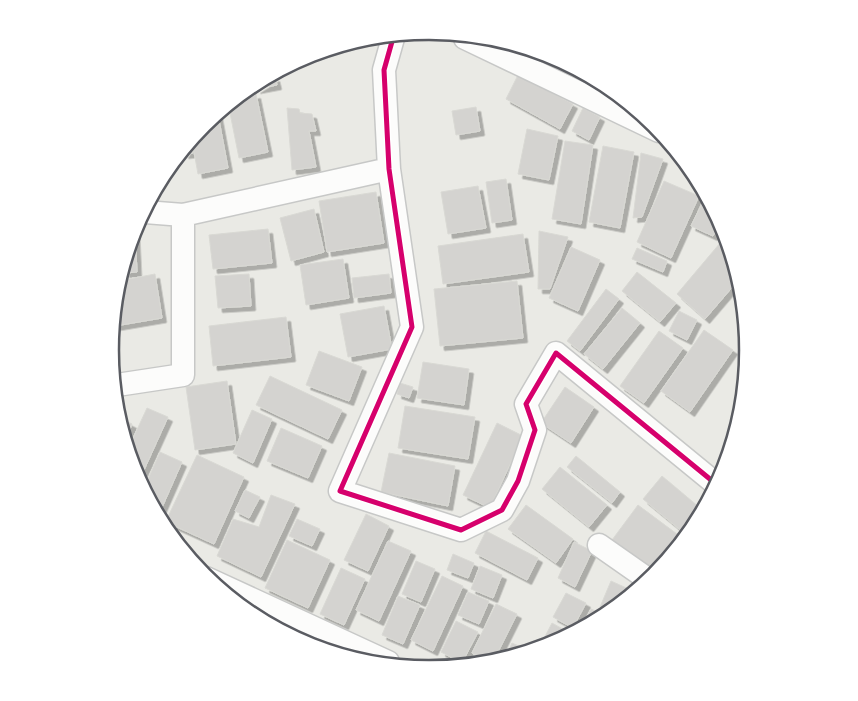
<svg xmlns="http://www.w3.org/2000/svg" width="858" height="701" font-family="'Asap Condensed',sans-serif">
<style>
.building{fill:#d4d3d0;stroke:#d9d9d4;filter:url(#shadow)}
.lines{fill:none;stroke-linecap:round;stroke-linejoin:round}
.minor-casing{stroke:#c7c8c7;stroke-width:25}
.minor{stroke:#fcfcfb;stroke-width:22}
.cycleway-casing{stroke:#fff;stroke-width:8}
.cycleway{stroke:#d6006c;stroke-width:5}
.rim{fill:none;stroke:#5a5c62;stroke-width:2.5}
</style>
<defs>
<filter id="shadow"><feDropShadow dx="4.5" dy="4.5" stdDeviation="0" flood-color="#0004"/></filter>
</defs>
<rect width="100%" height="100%" fill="#eaeae5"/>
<path class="building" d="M518,75L573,104L560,129L506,99Z
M275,77L277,85L256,89Z
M256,94L268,152L239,158L229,108L247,96Z
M476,107L480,131L456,135L452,111Z
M287,108L299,109L300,113L312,114L316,131H309L316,167L292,170Z
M583,108L600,117L589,140L572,131Z
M218,115L228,168L198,174L192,141L203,125Z
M527,129L558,136L549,180L518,174Z
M565,141L593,145L581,224L552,219Z
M191,143L193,153L184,154Z
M603,146L634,152L620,228L589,222Z
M641,153L663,159L642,217L633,218Z
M506,179L512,220L492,223L486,182Z
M664,181L699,196L671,258L637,242Z
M478,186L486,228L448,234L441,192Z
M376,192L384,243L327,252L319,201Z
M704,199L720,222L713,236L691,226Z
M314,209L324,252L291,261L280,218Z
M268,229L272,263L213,269L209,235Z
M134,231H135L137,272L125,273Z
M539,231L568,237L550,289H538Z
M523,234L529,272L443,284L438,246Z
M726,236L735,284L705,319L677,294Z
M571,247L600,260L578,311L549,298Z
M637,248L667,261L663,272L632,259Z
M343,259L349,298L306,305L300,265Z
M637,272L676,303L660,322L622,291Z
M155,274L162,318L115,326L124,280Z
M249,274L251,306L218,308L215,276Z
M389,274L391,293L354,298L352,278Z
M517,281L523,338L440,346L434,289Z
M606,289L619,299L580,351L567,341Z
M384,306L392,349L348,357L340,314Z
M622,308L640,323L603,369L584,354Z
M679,311L697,320L687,340L669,331Z
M286,317L291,357L213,366L209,326Z
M704,330L733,350L690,412L661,391Z
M659,331L683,348L644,403L620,386Z
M319,351L362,367L349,401L306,385Z
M423,362L469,369L464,405L417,398Z
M270,376L342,410L328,439L256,405Z
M227,381L236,444L195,450L186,387Z
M400,383L413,387L409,398L397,394Z
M565,387L594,407L571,443L541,423Z
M405,406L475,417L468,459L398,448Z
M147,408L168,417L139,481L134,472L129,447Z
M252,410L272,419L253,463L233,453Z
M124,420L132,424L127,437Z
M497,423L523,436L490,508L463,495Z
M281,428L322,446L308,478L267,461Z
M160,452L182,462L160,512L144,488Z
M389,453L455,466L448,506L381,492Z
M197,455L244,477L214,544L168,523L166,521Z
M576,456L620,492L612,503L567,467Z
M560,467L607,505L589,527L542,489Z
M662,476L700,508L684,533L643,499Z
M245,490L260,497L249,518L235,511Z
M271,495L295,504L261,577L217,556L233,519L259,527Z
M526,505L573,539L556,563L508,529Z
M638,505L681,537L657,573L612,540Z
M366,514L389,526L368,571L344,560Z
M297,519L320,529L312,546L289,536Z
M486,531L538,558L527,580L475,553Z
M287,540L330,560L308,608L265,588Z
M388,541L411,551L379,621L356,610Z
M574,542L592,551L575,587L558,578Z
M453,554L474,563L468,578L447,570Z
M416,561L435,569L421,602L402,594Z
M480,566L502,575L493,598L471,589Z
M341,568L365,579L344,625L320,614Z
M442,576L463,586L433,651L411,640Z
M611,581L633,591L605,610L600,607Z
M468,592L489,601L479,624L458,615Z
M566,593L586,603L573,628L553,617Z
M398,596L420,605L403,644L382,635Z
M496,604L517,614L496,656L484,659L472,653Z
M591,609L600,613L583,624Z
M456,621L478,632L462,663L441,652Z
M552,623L570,633L551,646L542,647L540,646Z
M512,643L528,650L507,654Z"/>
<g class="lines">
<defs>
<path id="minor" d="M393,38L384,70L389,169L412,327L340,491L461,530L502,510L518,481L535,430L526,404L556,353L716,484
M465,38L659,131
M145,212L183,215L389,169
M117,385L183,375V215
M599,545L649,580
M206,578L388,662"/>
</defs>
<use href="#minor" class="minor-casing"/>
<use href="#minor" class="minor"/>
<defs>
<path id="cycleway" d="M393,38L384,70L389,169L412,327L340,491L461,530L502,510L518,481L535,430L526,404L556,353L716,484"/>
</defs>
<use href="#cycleway" class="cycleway-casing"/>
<use href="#cycleway" class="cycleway"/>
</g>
<path d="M0 0H858V701H0ZM119 350a310 310 0 1 1 620 0a310 310 0 1 1-620 0Z" fill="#fff" fill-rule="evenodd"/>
<path class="rim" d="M119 350a310 310 0 1 1 620 0a310 310 0 1 1-620 0Z"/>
</svg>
